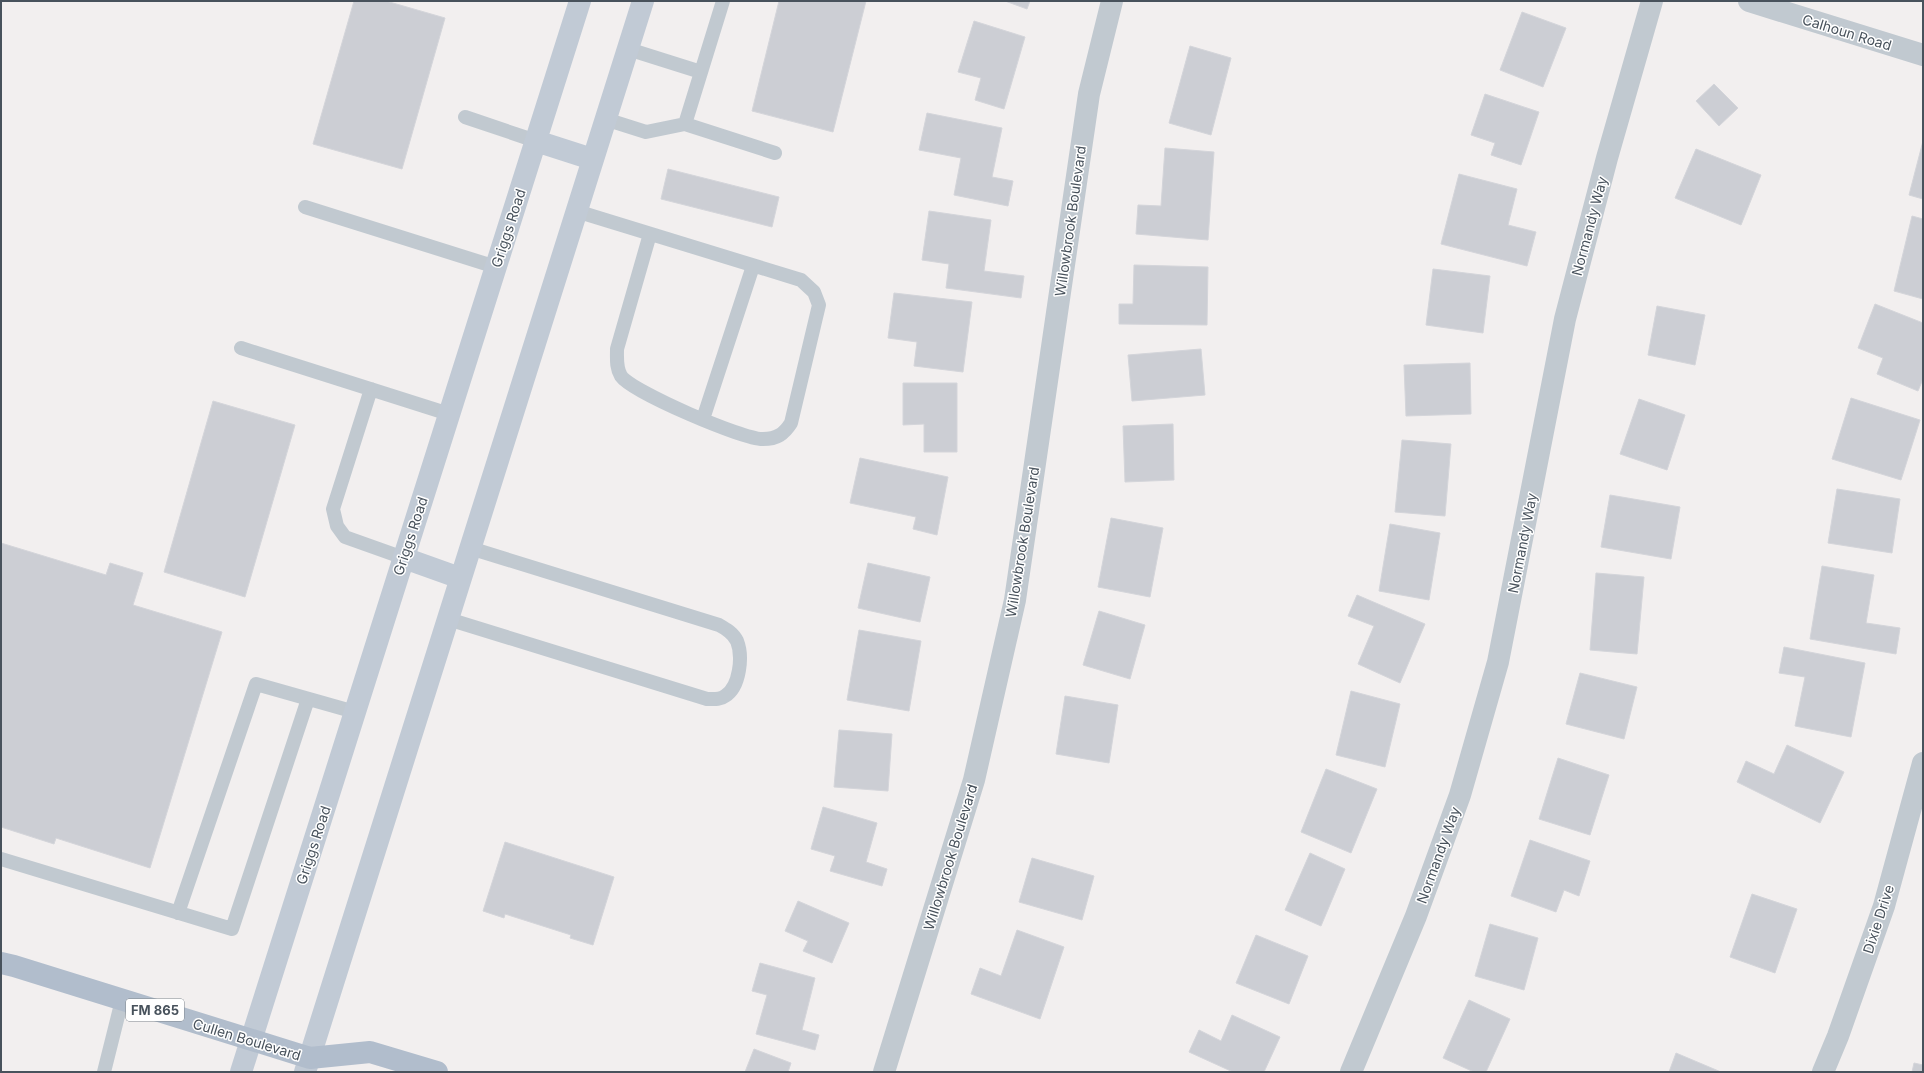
<svg xmlns="http://www.w3.org/2000/svg" width="1924" height="1073" font-family="Inter,sans-serif">
<style>
.building{fill:#ccced4;stroke:#d4d5da}
.lines{fill:none;stroke-linecap:round;stroke-linejoin:round}
.service{stroke:#c1c9d0;stroke-width:14}
.minor{stroke:#c1c9d0;stroke-width:22}
.tertiary{stroke:#c1c9d0;stroke-width:22}
.secondary{stroke:#c1cad5;stroke-width:22}
.primary{stroke:#b1bdcc;stroke-width:22}
.labels{text-anchor:middle;dominant-baseline:central;stroke-width:3;stroke-linejoin:round;paint-order:stroke}
.shield{fill:#fff;stroke:#7f868d;stroke-width:1}
.shield-label{font-size:13px;font-weight:bold;fill:#48525c}
.street-label{font-size:14px;fill:#48525c;stroke:#fff}
</style>
<rect width="100%" height="100%" fill="#f2efef"/>
<path class="building" d="M354,1H386L445,18L402,169L313,144Z
M779,1H866L833,132L752,111Z
M1005,1H1030L1027,9Z
M1522,12L1566,28L1543,87L1500,70Z
M974,21L1025,37L1004,109L975,100L981,78L958,72Z
M1190,46L1231,58L1211,135L1169,123Z
M1714,84L1738,108L1719,126L1696,101Z
M1485,94L1539,112L1521,165L1491,155L1495,143L1471,135Z
M927,113L1002,128L992,177L1013,181L1008,206L954,195L961,158L919,150Z
M1923,141V199L1909,195Z
M1165,148L1214,152L1208,240L1136,234L1138,205L1161,206Z
M1696,149L1761,175L1741,225L1675,198Z
M668,169L779,197L772,227L661,199Z
M1459,174L1517,189L1508,225L1536,232L1527,266L1441,244Z
M929,211L991,220L984,271L1024,276L1021,298L946,288L949,264L922,260Z
M1912,216L1923,219V299L1894,291Z
M1134,265L1208,267L1207,325L1119,324V304H1133Z
M1433,269L1490,276L1483,333L1426,325Z
M894,293L972,302L963,372L914,366L917,342L888,338Z
M1875,304L1923,323V379L1918,391L1877,374L1883,358L1858,348Z
M1657,306L1705,315L1695,365L1648,355Z
M1201,349L1205,395L1132,401L1128,355Z
M1470,363L1471,414L1406,416L1404,365Z
M903,383H957V452H924V424L903,425Z
M1851,398L1920,420L1901,480L1832,459Z
M1639,399L1685,415L1667,470L1620,454Z
M213,401L295,425L245,597L164,572Z
M1173,424L1174,480L1125,482L1123,426Z
M1402,440L1451,444L1445,516L1395,512Z
M860,458L948,477L937,535L913,529L916,517L850,503Z
M1837,489L1900,499L1892,553L1828,543Z
M1610,495L1680,507L1671,559L1601,547Z
M1111,518L1163,528L1150,597L1098,587Z
M1390,524L1440,533L1429,600L1379,591Z
M1,543L106,575L110,563L143,573L133,605L222,632L150,868L56,838L54,844L1,827Z
M868,563L930,577L920,622L858,608Z
M1822,566L1874,575L1866,623L1900,628L1896,654L1810,639Z
M1596,573L1644,577L1637,654L1590,650Z
M1357,595L1425,624L1400,683L1358,664L1374,626L1348,616Z
M1099,611L1145,625L1130,679L1083,665Z
M859,630L921,641L909,711L847,700Z
M1784,647L1865,663L1851,737L1795,726L1805,677L1779,673Z
M1580,673L1637,687L1624,739L1566,724Z
M1351,691L1400,704L1385,767L1336,755Z
M1065,696L1118,705L1109,763L1056,754Z
M839,730L892,734L888,791L834,787Z
M1787,745L1844,772L1820,823L1737,782L1746,761L1774,774Z
M1558,758L1609,775L1590,835L1539,819Z
M1326,769L1377,789L1351,853L1301,832Z
M823,807L877,823L866,862L887,869L882,886L830,871L835,856L811,849Z
M1530,840L1590,861L1579,896L1564,890L1556,912L1511,896Z
M505,842L614,877L593,945L570,938L571,935L505,914L504,918L483,911Z
M1310,853L1345,869L1321,926L1285,910Z
M1032,858L1094,876L1082,920L1019,902Z
M1752,894L1797,909L1775,973L1730,957Z
M798,901L849,923L832,963L803,951L808,941L785,931Z
M1490,924L1538,938L1524,990L1475,976Z
M1017,930L1064,947L1040,1019L971,994L980,968L1001,976Z
M1256,935L1308,956L1289,1004L1236,983Z
M760,963L815,978L802,1030L819,1035L815,1050L756,1034L767,995L752,991Z
M1469,1000L1510,1019L1486,1072H1474L1443,1058Z
M1232,1015L1280,1037L1264,1072H1233L1189,1052L1199,1030L1221,1041Z
M754,1049L791,1063L788,1072H745Z
M1676,1053L1721,1072H1669Z
M1914,1063L1923,1065V1072H1912Z"/>
<g class="lines">
<path class="service" d="M628,49L701,72
M465,117L536,141
M605,119L646,132L685,124L723,1
M685,124L775,153
M305,207L496,267
M576,211L801,280L814,292L819,305L791,423C784,434 777,439 763,439C744,440 632,392 621,376C616,368 617,359 617,349L650,234
M241,348L449,414
M371,389L333,509L337,526L345,537L404,558
M703,419L753,266
M448,619L707,699C713,699 720,700 725,696C740,687 743,656 737,641C733,633 726,629 719,625L470,548
M1,859L232,929L308,699
M178,913L256,684L355,712
M104,1072L122,1000"/>
<path class="minor" d="M884,1072L974,780L1015,600L1089,94L1112,1
M1351,1072L1416,916L1460,795L1498,662L1565,319L1607,158L1652,1
M1823,1072L1838,1036L1884,906L1923,763"/>
<path class="tertiary" d="M1749,1L1923,55"/>
<path class="secondary" d="M536,141L592,159
M404,558L460,578
M241,1072L580,1
M305,1072L643,1"/>
<path class="primary" d="M1,963L14,966L310,1058L370,1052L437,1072"/>
</g>
<g class="labels">
<rect class="shield" x="126" y="999" width="58" height="22" rx="3"/>
<g class="shield-label">
<text x="155" y="1010">FM 865</text>
</g>
<g class="street-label">
<text transform="translate(1847 32) rotate(17)">Calhoun Road</text>
<text transform="translate(1070 221) rotate(-82)">Willowbrook Boulevard</text>
<text transform="translate(1589 226) rotate(-75)">Normandy Way</text>
<text transform="translate(508 228) rotate(-72)">Griggs Road</text>
<text transform="translate(410 536) rotate(-72)">Griggs Road</text>
<text transform="translate(1022 542) rotate(-81)">Willowbrook Boulevard</text>
<text transform="translate(1522 543) rotate(-79)">Normandy Way</text>
<text transform="translate(313 845) rotate(-72)">Griggs Road</text>
<text transform="translate(1438 855) rotate(-70)">Normandy Way</text>
<text transform="translate(950 857) rotate(-73)">Willowbrook Boulevard</text>
<text transform="translate(1878 919) rotate(-72)">Dixie Drive</text>
<text transform="translate(247 1039) rotate(17)">Cullen Boulevard</text>
</g>
</g>
<rect width="1924" height="1073" fill="none" stroke="#48525c" stroke-width="4"/>
</svg>
